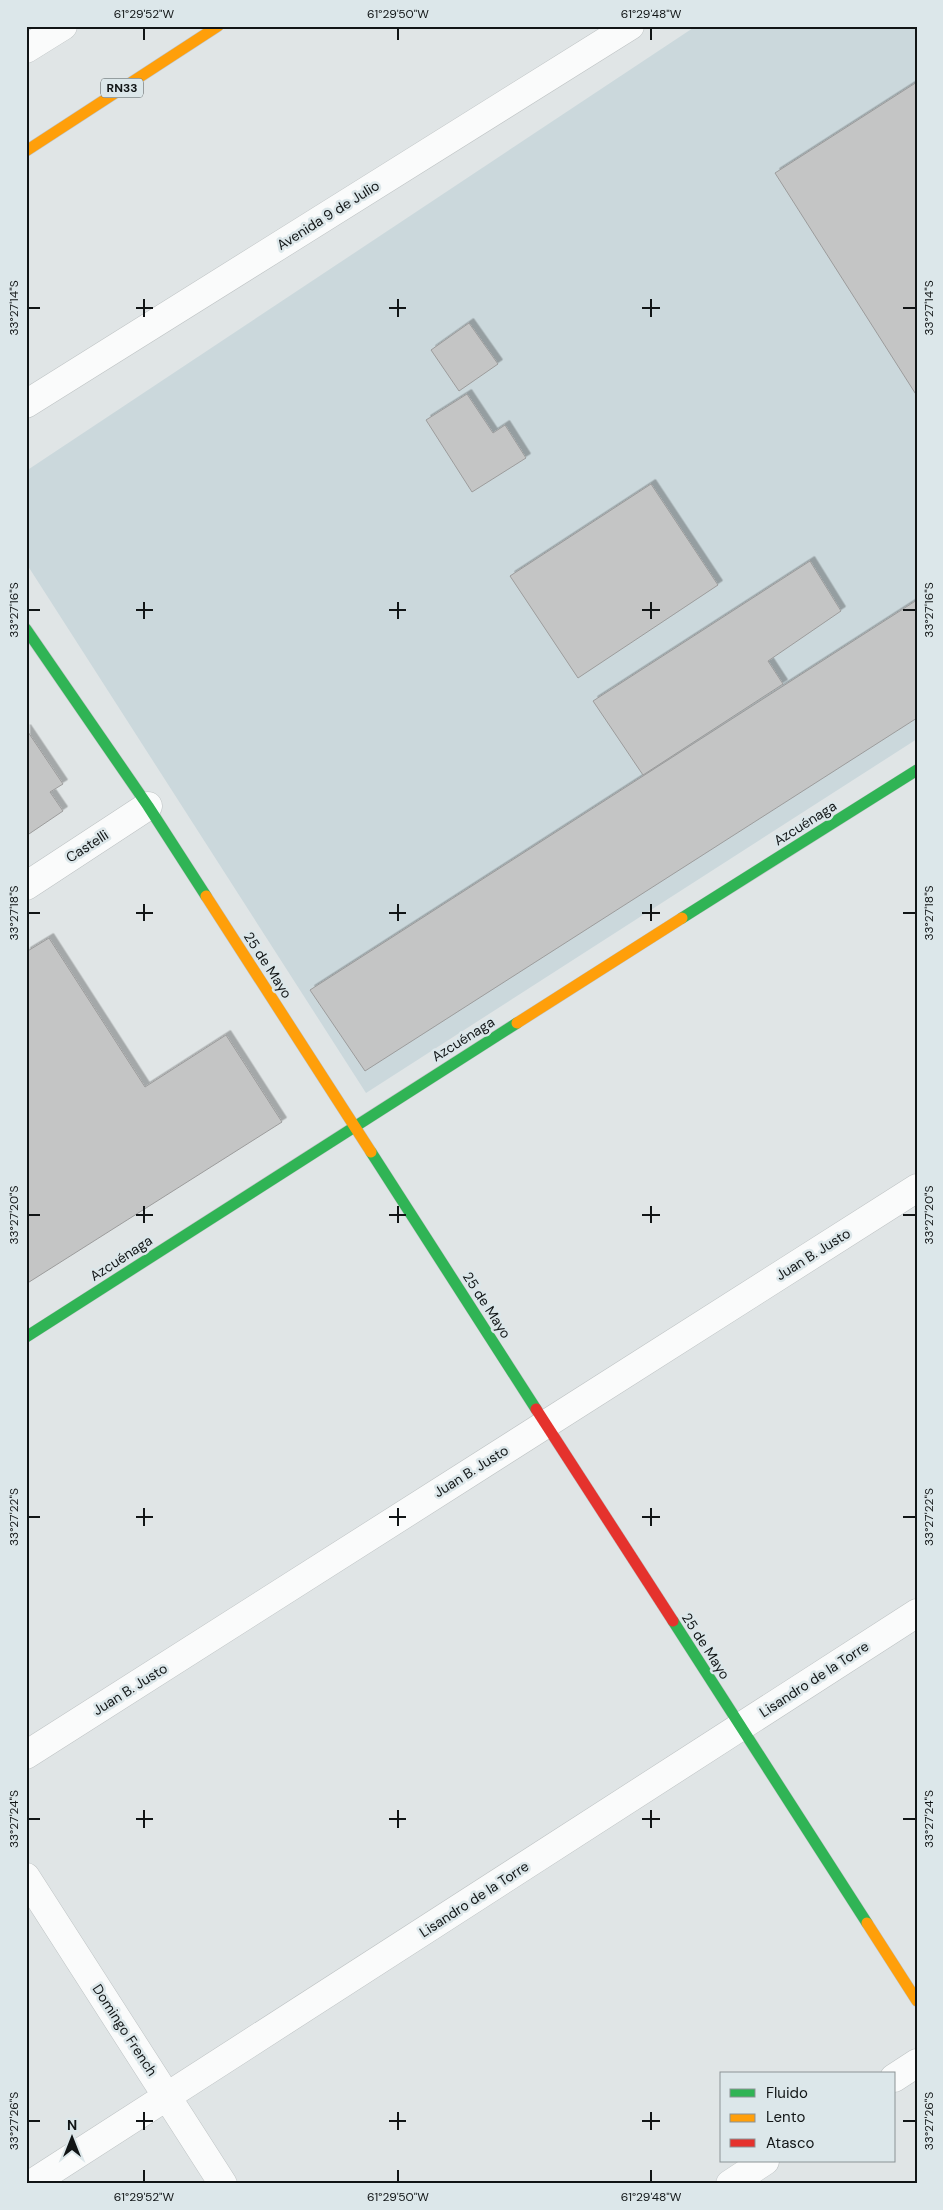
<svg xmlns="http://www.w3.org/2000/svg" width="943" height="2210" font-family="'DM Sans',sans-serif">
<style>
.built{fill:#cbd8dc}
.building{fill:#c4c5c5;stroke:#9c9c9c;filter:url(#shadow)}
.lines{fill:none;stroke-linecap:round;stroke-linejoin:round}
.street-casing{stroke:#bec3c4;stroke-width:29}
.fast-casing{stroke:#bec3c4;stroke-width:12}
.slow-casing{stroke:#bec3c4;stroke-width:12}
.jam-casing{stroke:#bec3c4;stroke-width:12}
.street{stroke:#fafbfb;stroke-width:28}
.fast{stroke:#30b455;stroke-width:11}
.slow{stroke:#ff9f0a;stroke-width:11}
.jam{stroke:#e5322d;stroke-width:11}
.ticks{fill:none;stroke:#111516;stroke-width:2}
.labels{text-anchor:middle;dominant-baseline:central;stroke-width:5;stroke-linejoin:round;paint-order:stroke}
.shield{fill:#dce7ea;stroke:#4e5456;stroke-width:1}
.shield-label{font-size:12px;font-weight:bold;fill:#111516}
.street-label{font-size:14px;fill:#111516;stroke:#dce7ea}
.neatline{fill:none;stroke:#111516;stroke-width:2}
.ticks-label{font-size:12px;text-anchor:middle;fill:#111516}
</style>
<defs>
<filter id="shadow"><feDropShadow dx="4.5" dy="-4.5" stdDeviation="0" flood-color="#0004"/></filter>
</defs>
<rect width="100%" height="100%" fill="#e0e5e6"/>
<path class="built" d="M696,26H917V739L366,1093L26,563V471Z"/>
<path class="building" d="M917,82V396L775,173Z
M469,323L498,364L459,391L431,350Z
M467,394L493,433L505,425L526,458L472,492L426,420Z
M651,484L718,585L578,678L510,576Z
M810,561L841,611L768,661L783,684L643,775L593,701Z
M917,600V718L365,1071L310,990Z
M26,729L63,784L50,792L63,811L26,836Z
M49,938L145,1087L226,1035L282,1122L26,1284V952Z"/>
<g class="lines">
<defs>
<path id="street" d="M26,49L63,26
M26,404L630,26
M26,886L148,806
M26,1755L917,1188
M26,1877L223,2184
M894,2078L917,2063
M31,2184L917,1613
M730,2184L765,2161"/>
<path id="fast" d="M26,629L148,806L206,896
M682,918L917,770
M371,1152L536,1409
M26,1337L517,1023
M673,1621L867,1923"/>
<path id="slow" d="M26,151L218,26
M206,896L371,1152
M517,1023L682,918
M867,1923L917,2001"/>
<path id="jam" d="M536,1409L673,1621"/>
</defs>
<use href="#street" class="street-casing"/>
<use href="#fast" class="fast-casing"/>
<use href="#slow" class="slow-casing"/>
<use href="#jam" class="jam-casing"/>
<use href="#street" class="street"/>
<use href="#fast" class="fast"/>
<use href="#slow" class="slow"/>
<use href="#jam" class="jam"/>
</g>
<path class="ticks" d="M144,28V40M398,28V40M651,28V40M144,299V317M398,299V317M651,299V317M28,308H40M136,308H153M389,308H406M642,308H660M903,308H916M144,602V619M398,602V619M651,602V619M28,610H40M136,610H153M389,610H406M642,610H660M903,610H916M144,904V921M398,904V921M651,904V921M28,913H40M136,913H153M389,913H406M642,913H660M903,913H916M144,1206V1223M398,1206V1223M651,1206V1223M28,1215H40M136,1215H153M389,1215H406M642,1215H660M903,1215H916M144,1508V1526M398,1508V1526M651,1508V1526M28,1517H40M136,1517H153M389,1517H406M642,1517H660M903,1517H916M144,1810V1828M398,1810V1828M651,1810V1828M28,1819H40M136,1819H153M389,1819H406M642,1819H660M903,1819H916M144,2112V2130M398,2112V2130M651,2112V2130M28,2121H40M136,2121H153M389,2121H406M642,2121H660M903,2121H916M144,2170V2182M398,2170V2182M651,2170V2182"/>
<g class="labels">
<rect class="shield" x="101" y="78.5" width="42" height="19" rx="4"/>
<g class="shield-label">
<text x="122" y="88">RN33</text>
</g>
<g class="street-label">
<text transform="translate(328 215) rotate(-32)">Avenida 9 de Julio</text>
<text transform="translate(805 823) rotate(-32)">Azcuénaga</text>
<text transform="translate(87 846) rotate(-33)">Castelli</text>
<text transform="translate(268 965) rotate(57)">25 de Mayo</text>
<text transform="translate(463 1039) rotate(-32)">Azcuénaga</text>
<text transform="translate(813 1254) rotate(-32)">Juan B. Justo</text>
<text transform="translate(121 1258) rotate(-33)">Azcuénaga</text>
<text transform="translate(487 1305) rotate(57)">25 de Mayo</text>
<text transform="translate(471 1471) rotate(-32)">Juan B. Justo</text>
<text transform="translate(706 1646) rotate(57)">25 de Mayo</text>
<text transform="translate(814 1679) rotate(-33)">Lisandro de la Torre</text>
<text transform="translate(130 1689) rotate(-32)">Juan B. Justo</text>
<text transform="translate(474 1899) rotate(-33)">Lisandro de la Torre</text>
<text transform="translate(125 2030) rotate(57)">Domingo French</text>
</g>
</g>
<rect width="943" height="2210" fill="none" stroke="#dce7ea" stroke-width="55"/>
<rect x="720" y="2072" width="175" height="90" fill="#dce7ea" stroke="#8b9395"/>
<rect x="730" y="2089" width="25" height="8" fill="#30b455" stroke="#8b9395"/>
<text x="766" y="2098" font-size="15" fill="#111516">Fluido</text>
<rect x="730" y="2114" width="25" height="8" fill="#ff9f0a" stroke="#8b9395"/>
<text x="766" y="2122" font-size="15" fill="#111516">Lento</text>
<rect x="730" y="2139" width="25" height="8" fill="#e5322d" stroke="#8b9395"/>
<text x="766" y="2148" font-size="15" fill="#111516">Atasco</text>
<g transform="translate(72 2138)" stroke="#dce7ea" stroke-width="4" paint-order="stroke">
<path d="M0-4L9 19L0 12L-9 19Z" fill="#111516"/>
<text y="-8" font-size="14" font-weight="bold" text-anchor="middle" fill="#111516">N</text>
</g>
<rect x="28" y="28" width="888" height="2154" class="neatline"/>
<g class="ticks-label">
<text x="144" y="18">61°29'52"W</text>
<text x="398" y="18">61°29'50"W</text>
<text x="651" y="18">61°29'48"W</text>
<text transform="translate(14 308) rotate(-90)" y="4">33°27'14"S</text>
<text transform="translate(929 308) rotate(-90)" y="4">33°27'14"S</text>
<text transform="translate(14 610) rotate(-90)" y="4">33°27'16"S</text>
<text transform="translate(929 610) rotate(-90)" y="4">33°27'16"S</text>
<text transform="translate(14 913) rotate(-90)" y="4">33°27'18"S</text>
<text transform="translate(929 913) rotate(-90)" y="4">33°27'18"S</text>
<text transform="translate(14 1215) rotate(-90)" y="4">33°27'20"S</text>
<text transform="translate(929 1215) rotate(-90)" y="4">33°27'20"S</text>
<text transform="translate(14 1517) rotate(-90)" y="4">33°27'22"S</text>
<text transform="translate(929 1517) rotate(-90)" y="4">33°27'22"S</text>
<text transform="translate(14 1819) rotate(-90)" y="4">33°27'24"S</text>
<text transform="translate(929 1819) rotate(-90)" y="4">33°27'24"S</text>
<text transform="translate(14 2121) rotate(-90)" y="4">33°27'26"S</text>
<text transform="translate(929 2121) rotate(-90)" y="4">33°27'26"S</text>
<text x="144" y="2201">61°29'52"W</text>
<text x="398" y="2201">61°29'50"W</text>
<text x="651" y="2201">61°29'48"W</text>
</g>
</svg>
